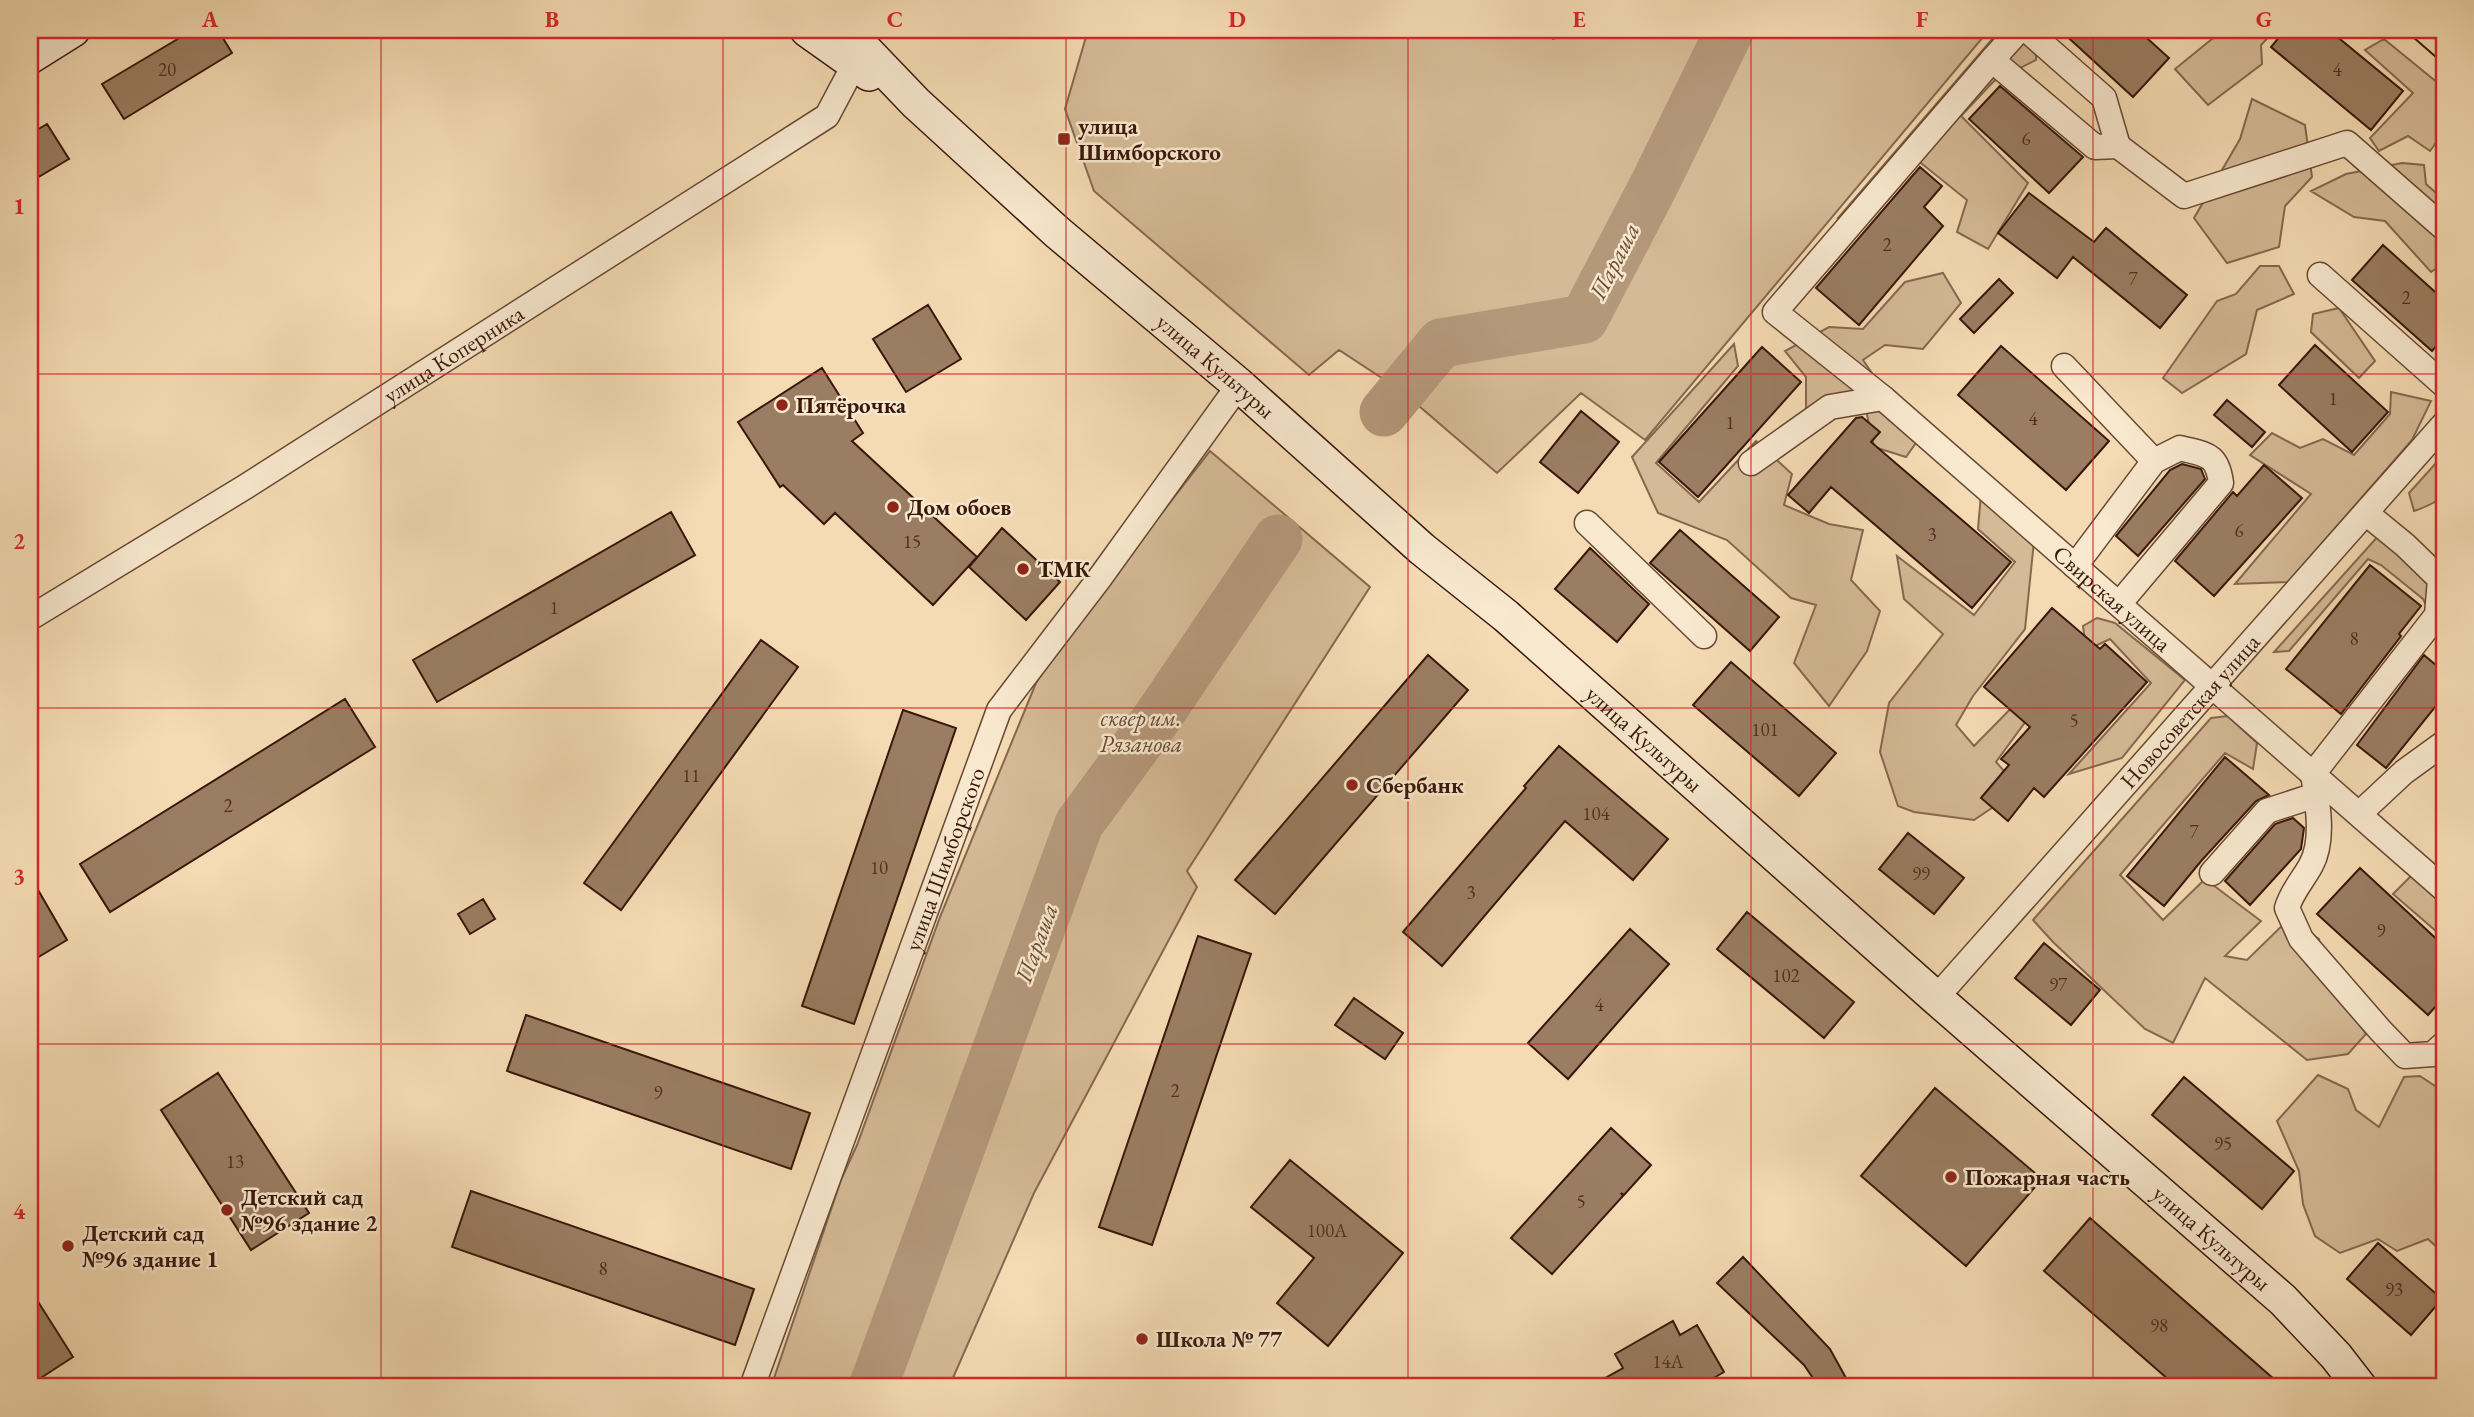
<svg xmlns="http://www.w3.org/2000/svg" width="2474" height="1417" font-family="'EB Garamond',serif">
<style>
.green{fill:#d4ba96;stroke:#866850;stroke-width:2}
.lines{fill:none;stroke-linecap:round;stroke-linejoin:round}
.river{stroke:#b4987a;stroke-width:49}
.building{fill:#9a7d62;stroke:#39170a;stroke-width:2}
.street-casing{stroke:#684834;stroke-width:27}
.secondary-casing{stroke:#39170a;stroke-width:36}
.street{stroke:#f8e8ce;stroke-width:24}
.secondary{stroke:#f8e8ce;stroke-width:33}
.tram{stroke:#39170a;stroke-width:2}
.grid{fill:none;stroke:#d62828;stroke-width:2;stroke-opacity:0.55}
.poi-dot{fill:#8f2418;stroke:#f8e8ce;stroke-width:2.5}
.labels{text-anchor:middle;dominant-baseline:central;stroke-width:5;stroke-linejoin:round;paint-order:stroke}
.number-label{font-size:19px;fill:#513020}
.poi-label{font-size:23px;font-weight:bold;fill:#39170a;stroke:#f8e8ce;text-anchor:start}
.street-label{font-size:23px;fill:#39170a;stroke:#f8e8ce}
.park-label{font-size:23px;font-style:italic;fill:#684834;stroke:#f8e8ce}
.water-label{font-size:24px;font-style:italic;fill:#6a4b37;stroke:#f8e8ce}
.neatline{fill:none;stroke:#d62828;stroke-width:2.5}
.grid-label{font-size:23px;text-anchor:middle;font-weight:bold;fill:#d62828}
</style>
<rect width="100%" height="100%" fill="#f4dbb3"/>
<filter id="stains"><feTurbulence type="fractalNoise" baseFrequency=".00286" numOctaves="4"/><feColorMatrix values="0 0 0 0 .2 0 0 0 0 .09 0 0 0 0 .02 0 0 0 .5 -.17"/></filter>
<radialGradient id="worn" r=".72"><stop offset=".6" stop-color="#630" stop-opacity="0"/><stop offset="1" stop-color="#630" stop-opacity=".3"/></radialGradient>
<path class="green" d="M1088,30H1545L1553,39L1588,30H1723L1582,317L1440,340L1397,388L1339,350L1309,375L1094,191L1065,109Z
M1732,30H1989L1645,440L1581,393L1497,473L1405,394L1443,347L1587,323Z
M2000,30H2036V60L1994,81L1961,116L2028,183L1988,249L1957,232L1967,200L1916,159L1860,221L1838,218Z
M2223,30H2275L2261,45L2262,64L2208,105L2175,69Z
M2384,39L2444,88V132L2430,151L2408,136L2379,151L2370,138L2413,93L2365,50Z
M2252,99L2305,125L2312,177L2285,206L2279,247L2227,263L2194,218L2240,139Z
M2402,163L2424,165L2426,184L2444,200V263L2431,272L2385,221L2354,217L2311,191L2346,174Z
M2260,266H2279L2294,294L2257,310L2246,354L2182,393L2163,378L2217,301L2236,294Z
M1943,273L1961,303L1923,349L1885,345L1863,360L1918,440L1906,457L1874,447L1866,410L1806,411V377L1785,351L1829,327L1863,329L1905,282Z
M2339,308L2375,361L2359,378L2311,332L2313,314Z
M1734,344L1738,366L1656,463L1699,502L1756,441L1792,474L1784,505L1829,524L1863,530L1851,580L1880,611L1867,651L1829,706L1794,663L1816,605L1791,598L1727,540L1658,513L1632,457Z
M2391,392L2431,401L2412,440L2288,582L2235,584L2311,494L2250,455L2272,433L2300,448L2323,439L2354,455L2390,414Z
M1210,451L1370,587L1187,871L1197,887L1034,1193L949,1387H771L841,1180L857,1145L940,917L1036,683L1070,631Z
M2444,454C2444,493 2454,497 2414,511L2409,493Z
M1981,494L2034,541L2025,629L1973,696L1956,725L1974,746L2032,687L2042,699L1996,762L2020,789L1974,820L1914,812L1898,806L1880,752L1889,703L1943,634L1904,599L1897,556L1974,615L2015,562L1978,529Z
M2380,534L2444,568V630L2441,633L2423,599L2381,565L2368,559L2289,651L2274,652Z
M2097,618L2115,623L2185,680L2122,758L2069,774L2151,683L2110,639L2093,647L2085,641L2083,626Z
M2228,716L2257,743L2253,769L2225,753L2120,875L2163,920L2205,879L2261,921L2225,956L2247,960L2289,919L2319,939L2325,971L2366,1034L2348,1054L2307,1060L2205,978L2173,1043L2145,1029L2053,942L2033,920L2211,718Z
M2415,872L2444,898V938L2393,894Z
M2318,1075L2348,1089L2356,1110L2379,1127L2404,1077L2420,1076L2444,1092V1254L2428,1239L2397,1251L2378,1239L2340,1253L2315,1236L2303,1204L2299,1171L2277,1121Z"/>
<g class="lines">
<path class="river" d="M1384,412L1441,343L1584,319L1653,187L1730,30
M873,1387L1079,824L1159,715L1278,539"/>
</g>
<path class="building" d="M193,30H218L232,53L124,119L102,84Z
M2060,30H2138L2169,58L2133,97Z
M2285,30H2329L2403,91L2371,130L2271,47Z
M2000,86L2083,157L2049,193L1969,119Z
M47,124L69,159L30,182V134Z
M1920,167L1942,186L1924,207L1943,226L1859,325L1816,288Z
M2029,193L2094,242L2106,228L2187,295L2160,328L2073,257L2057,278L1998,233Z
M2383,245L2444,300V337L2432,351L2352,280Z
M1999,279L2013,293L1974,333L1960,319Z
M928,305L961,359L906,392L873,339Z
M2315,345L2388,412L2352,452L2279,385Z
M2001,346L2109,441L2066,490L1958,395Z
M1762,347L1801,382L1698,497L1659,462Z
M822,368L863,433L852,441L977,557L933,605L835,513L824,524L783,485L780,487L738,422Z
M2227,400L2265,432L2252,447L2214,415Z
M1581,411L1619,442L1578,493L1540,462Z
M1862,417L1880,432L1871,442L2011,562L1972,608L1831,487L1809,513L1788,495L1856,418Z
M2182,464L2201,469L2205,479L2138,556L2116,536L2170,470Z
M2264,465L2302,498L2214,596L2175,561L2233,492L2237,496Z
M671,512L695,555L437,702L413,660Z
M1002,528L1060,582L1026,620L969,567Z
M1680,530L1779,617L1750,651L1650,563Z
M1590,548L1649,604L1617,642L1555,589Z
M2370,565L2421,606L2399,634L2401,636L2341,714L2286,669Z
M2052,608L2100,649L2105,644L2147,682L2044,797L2034,788L2008,821L1981,798L2009,765L2001,759L2030,727L1984,687Z
M761,640L798,667L621,910L584,883Z
M1428,655L1468,690L1275,914L1235,880Z
M2424,655L2444,672V696L2386,768L2357,745Z
M1731,662L1836,753L1799,796L1693,705Z
M345,699L375,747L110,912L80,864Z
M903,710L956,728L854,1024L802,1006Z
M1559,746L1668,839L1633,880L1565,821L1442,966L1403,932L1526,788L1524,786Z
M2225,757L2269,795L2256,801L2202,860L2164,906L2127,876Z
M2293,818L2304,828L2301,849L2250,905L2225,881L2275,824Z
M1908,833L1964,878L1934,914L1879,869Z
M2360,868L2444,946V997L2428,1015L2317,914Z
M30,876L67,940L30,962Z
M483,899L495,919L470,934L458,914Z
M1747,912L1854,1002L1824,1038L1717,949Z
M1630,929L1669,964L1568,1079L1528,1043Z
M1198,936L1251,954L1152,1245L1099,1227Z
M2044,943L2100,990L2071,1025L2015,978Z
M1354,998L1403,1033L1385,1059L1335,1025Z
M526,1015L810,1113L791,1169L507,1071Z
M218,1073L309,1213L251,1250L161,1110Z
M2184,1077L2294,1171L2262,1209L2152,1115Z
M1935,1088L2042,1179L1966,1266L1861,1176Z
M1611,1128L1651,1165L1624,1195L1621,1193L1623,1196L1552,1274L1511,1238Z
M1290,1160L1403,1253L1328,1346L1277,1303L1314,1258L1251,1207Z
M471,1191L754,1289L735,1345L452,1247Z
M2090,1218L2283,1387H2177L2044,1271Z
M2378,1243L2442,1299L2411,1335L2347,1279Z
M1743,1257L1830,1349L1851,1387H1819L1804,1365L1717,1283Z
M30,1289L73,1357L30,1385Z
M1673,1321L1680,1335L1697,1325L1724,1372L1698,1387H1589L1623,1368L1615,1354Z"/>
<g class="lines">
<defs>
<g id="street">
<path d="M2027,30L2104,98L2118,146"/>
<path d="M1992,60L2019,30"/>
<path id="s1" d="M2444,228L2347,143L2184,196L2118,146L2095,147L1992,60L1775,312L1883,398L2444,889"/>
<path d="M2320,275L2444,385"/>
<path d="M2064,366L2154,461"/>
<path d="M1751,463L1830,407L1883,398"/>
<path d="M2367,514L2405,545L2440,579L2437,615L2313,774C2317,800 2325,840 2311,865C2303,880 2292,891 2287,908L2301,939L2380,1030L2405,1056L2433,1054L2444,1044"/>
<path d="M1587,523L1704,636"/>
<path d="M2075,566L2154,461L2180,448C2206,455 2217,453 2221,483L2119,604"/>
<path id="s2" d="M30,618L245,487L827,116L854,65"/>
<path d="M2359,814L2404,772L2444,743"/>
<path d="M2212,873L2267,811L2316,795"/>
<path id="s3" d="M1936,998L2444,424"/>
<path id="s4" d="M752,1387L999,710L1099,579L1239,385"/>
</g>
<g id="secondary">
<path d="M807,30L869,74"/>
<path id="s5" d="M846,30L916,103L1057,232L1239,385L1422,549L1506,616L1936,998L2283,1300L2336,1356L2360,1387"/>
<path d="M30,57L73,30"/>
</g>
</defs>
<use href="#street" class="street-casing"/>
<use href="#secondary" class="secondary-casing"/>
<use href="#street" class="street"/>
<use href="#secondary" class="secondary"/>
<path class="tram" d="M2405,30L2444,64
M2431,30L2444,41"/>
</g>
<path class="grid" d="M381,30V1387M723,30V1387M1066,30V1387M1408,30V1387M1751,30V1387M2093,30V1387M30,374H2444M30,708H2444M30,1044H2444"/>
<g class="poi-dot">
<rect x="1057" y="132" width="14" height="14" rx="3.5"/>
<circle cx="782" cy="405" r="7"/>
<circle cx="893" cy="507" r="7"/>
<circle cx="1023" cy="569" r="7"/>
<circle cx="1352" cy="785" r="7"/>
<circle cx="1951" cy="1177" r="7"/>
<circle cx="227" cy="1210" r="7"/>
<circle cx="68" cy="1246" r="7"/>
<circle cx="1142" cy="1339" r="7"/>
</g>
<g class="labels">
<g class="number-label">
<text x="167" y="69">20</text>
<text x="2337" y="69">4</text>
<text x="2026" y="138">6</text>
<text x="1887" y="244">2</text>
<text x="2133" y="278">7</text>
<text x="2406" y="297">2</text>
<text x="2333" y="398">1</text>
<text x="2033" y="418">4</text>
<text x="1730" y="422">1</text>
<text x="2239" y="530">6</text>
<text x="1932" y="534">3</text>
<text x="912" y="541">15</text>
<text x="554" y="607">1</text>
<text x="2354" y="638">8</text>
<text x="2074" y="720">5</text>
<text x="1765" y="729">101</text>
<text x="691" y="775">11</text>
<text x="228" y="805">2</text>
<text x="1596" y="813">104</text>
<text x="2194" y="831">7</text>
<text x="879" y="867">10</text>
<text x="1921" y="873">99</text>
<text x="1471" y="892">3</text>
<text x="2381" y="930">9</text>
<text x="1786" y="975">102</text>
<text x="2058" y="984">97</text>
<text x="1599" y="1004">4</text>
<text x="1175" y="1090">2</text>
<text x="658" y="1092">9</text>
<text x="2223" y="1143">95</text>
<text x="235" y="1161">13</text>
<text x="1581" y="1201">5</text>
<text x="1327" y="1230">100А</text>
<text x="603" y="1268">8</text>
<text x="2394" y="1289">93</text>
<text x="2159" y="1325">98</text>
<text x="1668" y="1361">14А</text>
</g>
<g class="poi-label">
<text x="1078" y="126">улица<tspan x="1078" dy="26">Шимборского</tspan></text>
<text x="796" y="405">Пятёрочка</text>
<text x="907" y="507">Дом обоев</text>
<text x="1037" y="569">ТМК</text>
<text x="1366" y="785">Сбербанк</text>
<text x="1965" y="1177">Пожарная часть</text>
<text x="241" y="1197">Детский сад<tspan x="241" dy="26">№96 здание 2</tspan></text>
<text x="82" y="1233">Детский сад<tspan x="82" dy="26">№96 здание 1</tspan></text>
<text x="1156" y="1339">Школа № 77</text>
</g>
<g class="street-label">
<text stroke="none"><textPath href="#s2" startOffset="499">улица Коперника</textPath></text>
<text stroke="none"><textPath href="#s5" startOffset="500">улица Культуры</textPath></text>
<text stroke="none"><textPath href="#s1" startOffset="1316">Свирская улица</textPath></text>
<text stroke="none"><textPath href="#s3" startOffset="383">Новосоветская улица</textPath></text>
<text stroke="none"><textPath href="#s5" startOffset="1068">улица Культуры</textPath></text>
<text stroke="none"><textPath href="#s4" startOffset="562">улица Шимборского</textPath></text>
<text stroke="none"><textPath href="#s5" startOffset="1824">улица Культуры</textPath></text>
</g>
<g class="park-label">
<text x="1141" y="718">сквер им.<tspan x="1141" dy="26">Рязанова</tspan></text>
</g>
<g class="water-label">
<text transform="translate(1614 261) rotate(-63)">Параша</text>
<text transform="translate(1036 943) rotate(-70)">Параша</text>
</g>
</g>
<rect width="2474" height="1417" fill="none" stroke="#f4dbb3" stroke-width="77"/>
<rect x="38" y="38" width="2398" height="1340" class="neatline"/>
<g class="grid-label">
<text x="210" y="27">A</text>
<text x="552" y="27">B</text>
<text x="895" y="27">C</text>
<text x="1237" y="27">D</text>
<text x="1579" y="27">E</text>
<text x="1922" y="27">F</text>
<text x="2264" y="27">G</text>
<text x="19" y="214">1</text>
<text x="19" y="549">2</text>
<text x="19" y="884">3</text>
<text x="19" y="1219">4</text>
</g>
<rect width="100%" height="100%" filter="url(#stains)"/>
<rect width="100%" height="100%" fill="url(#worn)"/>
</svg>
